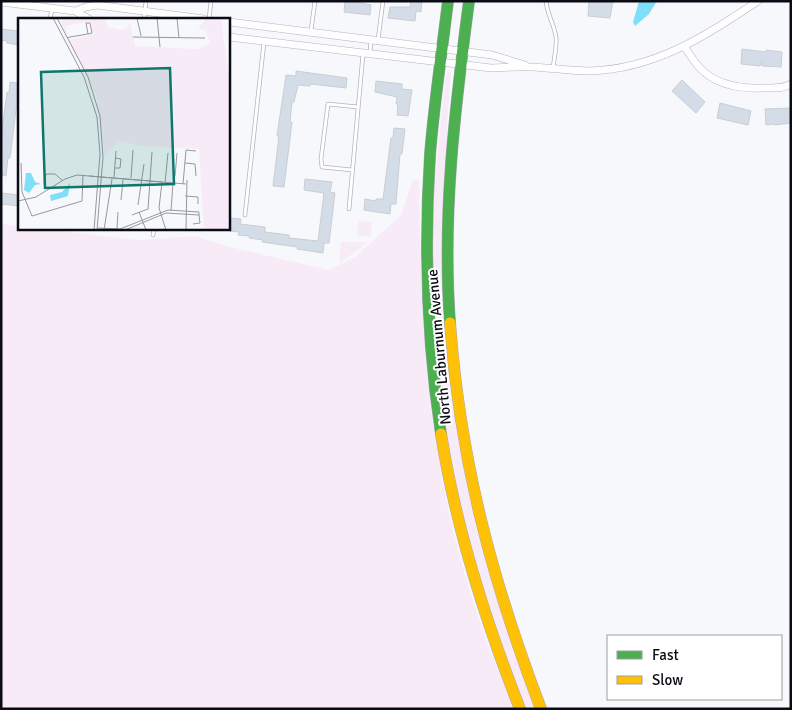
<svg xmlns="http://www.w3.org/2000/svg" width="792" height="710" font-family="Signika,sans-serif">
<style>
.green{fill:#f8ebf8}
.water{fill:#7fdef8}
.building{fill:#d4dde7;stroke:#c9ced3}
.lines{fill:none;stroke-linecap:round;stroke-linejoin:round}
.lane-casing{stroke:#b3b4bb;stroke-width:4.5}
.street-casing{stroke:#b3b4bb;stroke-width:8}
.fast-casing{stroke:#aba8b2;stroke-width:12}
.slow-casing{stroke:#aba8b2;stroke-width:12}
.lane{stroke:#fefeff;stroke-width:3}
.street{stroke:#fefeff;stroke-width:7}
.fast{stroke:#4caf50;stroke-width:11}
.slow{stroke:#ffc107;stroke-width:11}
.labels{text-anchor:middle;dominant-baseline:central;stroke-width:4;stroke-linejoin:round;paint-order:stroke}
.street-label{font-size:15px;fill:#0a0b14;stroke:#fff}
.inset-road{fill:none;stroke:#98999f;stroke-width:1}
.view{fill:#0f766e;fill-opacity:0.15;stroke:#0f766e;stroke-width:2.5}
.inset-edge{fill:none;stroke:#0a0b14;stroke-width:2.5}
</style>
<rect width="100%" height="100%" fill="#f7f8fc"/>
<path class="green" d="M448,72H451V74L447,124L448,142L447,349L458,439L475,524L501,613L537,709H526C474,591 445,464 436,335C433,302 431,267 432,233C434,180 440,127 446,75Z
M413,179L419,181C420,250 422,320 429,389C440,497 469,610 515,709H1V224L19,226V229H44L137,240L195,236L226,246L329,270L355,257L401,215Z
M358,221L372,222L371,237L357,235Z
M341,242H368L339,264Z"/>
<path class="water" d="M639,1H657L649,14L635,26L633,22Z"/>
<path class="building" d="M345,1H361V3L371,5L370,15L344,12Z
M411,1H422L421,12L416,11L415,21L388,18L390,7H410Z
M589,1H613L610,18L588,16Z
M1,29L19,31V45L7,43V41L1,40Z
M742,49L766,52V50L782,52L781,67L762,66V61L760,66L741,64Z
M296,71L347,78L346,88L311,84L310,86L298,85L294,102H292L290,122H292L284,187L273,186L279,136H277L286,75L296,76Z
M682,80L705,102L696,113L672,91Z
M376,81L402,84V89L412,90L408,116L397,115L398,104H396L397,97L375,92Z
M10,82L19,83V101L18,109H16L10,158H8L6,176L1,175V138L7,92L9,93Z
M720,103L751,111L748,125L717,118Z
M791,108V123L774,125V124L766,125L765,109Z
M394,128L405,129L402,154H400L396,204H391L390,214L364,210L365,199L376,201V199H383L391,138H393Z
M305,179L332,182L330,192L335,193L329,243H324L323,253L297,249V247L262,242L263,240L249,238V236L238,235L239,232L229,231V218L241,219L240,224L265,227V232L289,235V238L318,241L324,193L304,190Z
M1,193L19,195V206L1,204Z"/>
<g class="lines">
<defs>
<path id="lane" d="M546,1C547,14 554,24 556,37C557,47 554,58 553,69
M50,19L52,9
M144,19L146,1
M209,19L211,1
M311,31L315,1
M378,40L383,1
M370,53L371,40
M352,170L322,167L321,159L328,104L358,107
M349,209L363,54
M245,215L264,42
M153,235L154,229"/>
<path id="street" d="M1,2L75,11L89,19
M75,11L86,7L97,5L204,19
M229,22L492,55L525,65
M229,37L491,68C505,68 519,66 533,67C552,68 571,71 590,71C656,69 705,36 758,1
M684,46C689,53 694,62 700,68C716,85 742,89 764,88C773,88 783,89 791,84"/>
<path id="fast" d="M450,323C442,214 455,108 469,1
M441,434C427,342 424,248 430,155C434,103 442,52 448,1"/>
<path id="slow" d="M450,323C460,461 492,580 541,709
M441,434C456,529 485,620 520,709"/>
</defs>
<use href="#lane" class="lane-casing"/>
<use href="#street" class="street-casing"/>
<use href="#fast" class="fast-casing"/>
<use href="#slow" class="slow-casing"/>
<use href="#lane" class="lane"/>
<use href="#street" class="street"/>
<use href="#fast" class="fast"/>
<use href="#slow" class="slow"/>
</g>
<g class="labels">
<g class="street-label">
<text transform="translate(439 347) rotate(-95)">North Laburnum Avenue</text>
</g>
</g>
<g transform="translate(18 18)">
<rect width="212" height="212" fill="#f7f8fc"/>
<path d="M86,0L91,9L104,12L109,10L112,4L117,28L180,31L192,25L188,13L180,10L189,0H203L212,67V212H186L181,131L123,128L101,123L87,138L78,78L51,22L75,16L73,4L51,7L48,9L49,17L42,2Z" fill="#f8ebf8"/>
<path d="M8,155H13L17,164L23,166L17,167L11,175L6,172ZM52,165L50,178L33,183L32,177L44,174Z" fill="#7fdef8"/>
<path class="inset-road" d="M35,0L66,59L79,99L82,136L76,212M39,0L70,59L82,98L85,139L79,212M119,0L123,18M139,0L142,29M159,0L161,20M115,19L187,20M49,20L52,19L64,17L69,16H70L74,15L72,5H68L70,16M3,145L4,174L14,198L64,183L65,157M167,145L177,146L178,158M97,150H102L103,141L97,140M71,158L144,164M157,158L159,135M96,159L98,133M113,160L115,132M144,164L141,190L148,212M26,165L28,156H37L44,162M147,165L150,135M165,166L168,132L178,133M167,178L180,179V186M103,182L105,162M0,183L18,179L47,161L59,157L168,166M120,187L126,146M153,193L155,165M121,194L128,212M114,197L130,191L134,134M175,206L182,205L181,197M80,210L102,211L150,192L181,194V197L148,195L107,212M99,211L100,194M86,212L94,161M168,212L169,162"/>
<path class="view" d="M152,50L156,166L27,170L23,54Z"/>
<rect width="212" height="212" class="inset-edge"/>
</g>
<rect width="792" height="710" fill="none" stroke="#0a0b14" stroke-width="5"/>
<rect x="607" y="635" width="175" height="65" fill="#ffffff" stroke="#9d9da1"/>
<rect x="617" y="651" width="25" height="8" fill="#4caf50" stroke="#9d9da1"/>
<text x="652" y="660" font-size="15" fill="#0a0b14">Fast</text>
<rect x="617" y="676" width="25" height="8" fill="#ffc107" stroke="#9d9da1"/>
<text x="652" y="685" font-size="15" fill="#0a0b14">Slow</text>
</svg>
